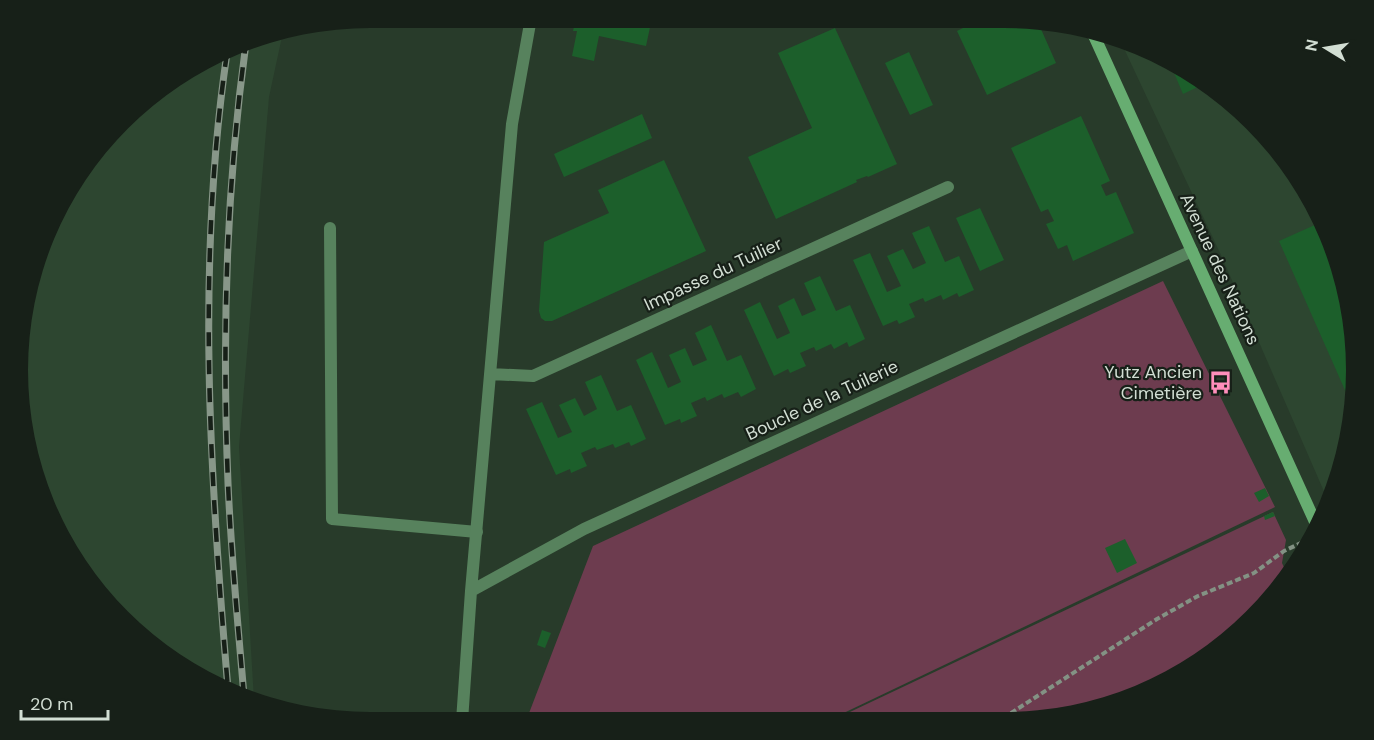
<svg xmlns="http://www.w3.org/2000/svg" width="1374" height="740" font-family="'DM Sans',sans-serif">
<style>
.built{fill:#2d4630}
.green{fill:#6d3c4f}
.building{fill:#1c5f2b}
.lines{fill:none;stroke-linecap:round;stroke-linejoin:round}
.path{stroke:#839284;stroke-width:4;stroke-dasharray:6 3;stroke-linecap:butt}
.service{stroke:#57825d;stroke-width:12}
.minor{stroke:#57825d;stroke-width:12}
.secondary{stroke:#67ad71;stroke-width:12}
.rail-casing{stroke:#889789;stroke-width:7}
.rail{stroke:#172018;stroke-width:4.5;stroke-dasharray:14;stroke-linecap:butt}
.labels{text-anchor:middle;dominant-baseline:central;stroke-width:4.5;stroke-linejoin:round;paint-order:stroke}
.street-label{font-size:18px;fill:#d2ded3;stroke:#172018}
.poi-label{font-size:18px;fill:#d2ded3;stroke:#172018;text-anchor:end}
</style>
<rect width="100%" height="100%" fill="#283b2a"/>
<path class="built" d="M283,32L269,97L239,447L254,700L194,675L106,602L45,505L19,393L30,279L77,175L155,91L257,37Z
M1120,40L1180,65L1283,155L1344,279L1353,416L1326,496L1221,255Z"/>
<path class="green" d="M1163,281L1275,507L829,720L526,721L593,546Z
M1273,512L1286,540L1282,563L1288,576L1268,602L1204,659L1098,706L1050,719L833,720Z"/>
<path class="building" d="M576,18H652L646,46L599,36L594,61L572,56L577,31H573Z
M961,19L1037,20L1056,63L987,95L957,31L965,27Z
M835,28L897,164L868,177L867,176L856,180L857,182L776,219L748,157L812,128L778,53Z
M909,52L933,105L910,115L885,63Z
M1169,61L1180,65L1202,85L1183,94Z
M642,114L652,138L564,177L554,154Z
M1081,116L1110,181L1101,185L1106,196L1116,192L1134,233L1073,261L1067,245L1058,249L1046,224L1054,221L1048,209L1041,212L1011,148Z
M664,160L706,251L552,321H545L541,318L539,311L544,242L609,213L598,190Z
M980,208L1004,260L980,271L956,218Z
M1317,224L1344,279L1352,406L1279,241Z
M929,226L945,262L959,256L974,290L959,297L957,293L943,300L941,295L925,302L923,298L909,304L915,317L899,324L897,320L883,326L853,260L870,253L887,292L901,286L887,256L903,249L913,269L926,263L912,233Z
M820,276L836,311L850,305L865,339L849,347L847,342L834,349L831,344L816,351L814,347L800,353L806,366L790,373L788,369L774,376L744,310L760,302L777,339L790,333L778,306L794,298L802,316L816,310L804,283Z
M711,325L727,361L741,355L756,389L741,397L738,392L724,398L722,394L707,401L705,397L691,403L697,416L681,423L680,419L665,425L636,360L652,352L668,388L681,382L669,355L685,348L693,366L707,360L695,333Z
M601,375L617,411L631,405L646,439L631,446L629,442L615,448L613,444L597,450L595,447L581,453L587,466L571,473L570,469L556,475L526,409L542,402L558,438L572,432L559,405L575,398L584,416L597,409L585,382Z
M1265,488L1269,496L1259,502L1254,493Z
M1273,512L1275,516L1265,520L1264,516Z
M1125,539L1137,563L1117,573L1105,548Z
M542,630L551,633L545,648L537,645Z"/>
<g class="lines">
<path class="path" d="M994,719L1008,715L1157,619L1198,596L1254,573L1284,551L1305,541"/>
<path class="service" d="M330,228L332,519L477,532"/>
<path class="minor" d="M490,374L533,376L948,187
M471,591L512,124L531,18
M462,721L471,591L584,529L1192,251"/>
<path class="secondary" d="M1091,29L1316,524"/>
<defs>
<path id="rail" d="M227,53C196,264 210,478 228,689
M244,696C238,625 231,554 228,483C222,336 226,188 246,43"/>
</defs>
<use href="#rail" class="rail-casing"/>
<use href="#rail" class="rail"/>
</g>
<defs>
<symbol id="bus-bare" viewBox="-9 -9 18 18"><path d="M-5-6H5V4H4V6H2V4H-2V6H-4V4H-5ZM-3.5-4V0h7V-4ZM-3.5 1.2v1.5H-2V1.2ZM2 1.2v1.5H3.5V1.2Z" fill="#ff8eba" stroke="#172018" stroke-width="2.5" paint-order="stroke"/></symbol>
</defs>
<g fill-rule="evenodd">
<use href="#bus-bare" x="1204" y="366" width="33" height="33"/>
</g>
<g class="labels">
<g class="street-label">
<text transform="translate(1220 269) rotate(65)">Avenue des Nations</text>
<text transform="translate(713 274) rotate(-25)">Impasse du Tuilier</text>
<text transform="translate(822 400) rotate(-25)">Boucle de la Tuilerie</text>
</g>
<g class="poi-label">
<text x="1202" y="372">Yutz Ancien<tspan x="1202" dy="21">Cimetière</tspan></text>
</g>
</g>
<path d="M0 0H1374V740H0ZM370 28H1004A342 342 0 0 1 1346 370V370A342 342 0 0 1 1004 712H370A342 342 0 0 1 28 370V370A342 342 0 0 1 370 28Z" fill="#172018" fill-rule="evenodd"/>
<g transform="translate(1326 48) rotate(281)" stroke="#172018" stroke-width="4.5" paint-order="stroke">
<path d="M0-4.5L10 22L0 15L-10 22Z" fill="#d2ded3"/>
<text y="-9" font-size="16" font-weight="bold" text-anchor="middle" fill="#d2ded3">N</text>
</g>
<path d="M21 710v9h87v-9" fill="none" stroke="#d2ded3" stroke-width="3"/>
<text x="30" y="710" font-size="18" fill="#d2ded3" stroke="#172018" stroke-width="4.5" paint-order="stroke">20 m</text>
</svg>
